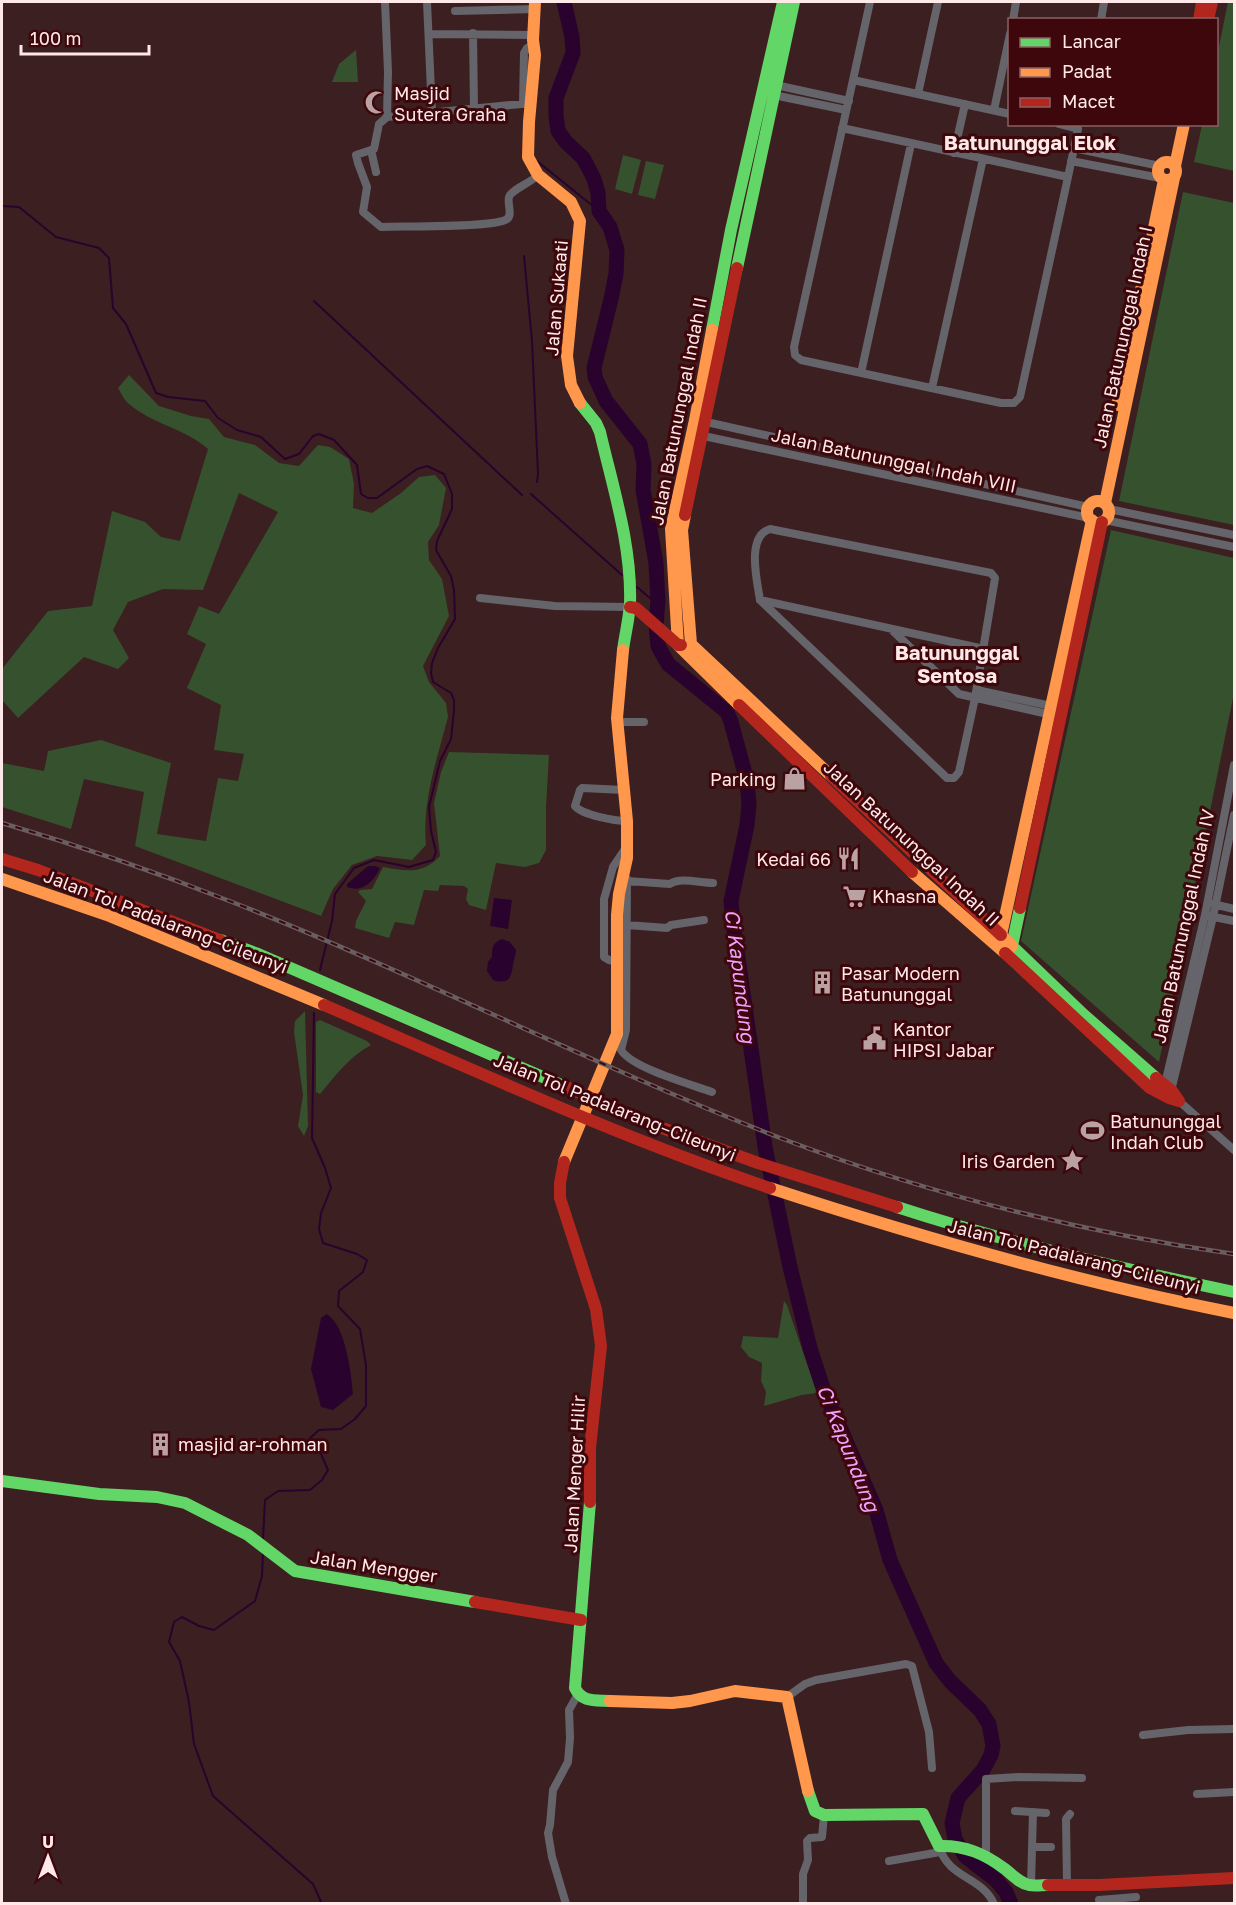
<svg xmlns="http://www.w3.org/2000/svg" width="1236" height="1905" font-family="'Golos Text',sans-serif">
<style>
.green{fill:#35512d}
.water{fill:#29032d}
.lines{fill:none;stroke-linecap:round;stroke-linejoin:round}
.stream{stroke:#29032d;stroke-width:2}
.river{stroke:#29032d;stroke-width:15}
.street{stroke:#64646a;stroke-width:8}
.fast{stroke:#63d668;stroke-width:12}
.slow{stroke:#ff974d;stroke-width:12}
.jam{stroke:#b3261e;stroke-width:12}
.rail-casing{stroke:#685e61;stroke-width:4.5}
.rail{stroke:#3d070c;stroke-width:2;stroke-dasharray:7;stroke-linecap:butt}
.labels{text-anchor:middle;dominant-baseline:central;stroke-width:6;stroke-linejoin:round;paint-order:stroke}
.poi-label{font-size:18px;fill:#ffe9e8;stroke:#3d070c;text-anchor:start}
.street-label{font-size:18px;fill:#ffe9e8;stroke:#3d070c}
.neighbourhood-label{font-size:20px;font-weight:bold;fill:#ffe9e8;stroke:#3d070c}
.water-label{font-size:20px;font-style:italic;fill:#efa1fd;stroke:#3d070c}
</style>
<rect width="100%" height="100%" fill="#3c1f20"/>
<path class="green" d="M1228,2H1234V171L1194,162L1202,125L1216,124L1217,56Z
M356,50L358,82H332L339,64Z
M623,155L641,160L632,194L615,189Z
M646,161L664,165L655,199L638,195Z
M1183,192L1234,203V525L1119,501Z
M129,375L159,406L191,416L209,419L224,437L255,445L279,463L299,466L318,445L330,447L349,459L354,484L353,508L372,513L401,493L419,477L435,475L446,488L439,525L428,542L429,560L442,579L449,616L423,666L429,682L446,703L448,717C437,759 422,801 426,845L412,860L377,856L352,865L333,889L321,916L135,846L144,792L84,779L71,829L2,807V763L44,771L48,751L101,740L171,763L157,834L206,841L218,778L238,781L244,754L214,750L221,705L187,688L206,644L187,634L199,606L219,614L278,512L239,493L203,590L163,589L128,602L113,630L129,658L118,669L84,657L18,718L2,700V669L48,611L92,606L112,511L145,522L161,537L180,541L208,449C186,429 152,424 129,404C124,400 121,393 118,388Z
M1111,530L1234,558V693L1159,1062L1021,941Z
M449,752L549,755L546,807V850L539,863L525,867L496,863L486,910L469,905L466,899L468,889L464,886L440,885L438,891L424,890L414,925L395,922L389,938L355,928L356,921L366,901L358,892L360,890L372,889L383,867C406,871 422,875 440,856L434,803L441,772Z
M305,1011L308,1126L304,1136L298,1126L303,1095L294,1032L295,1021Z
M320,1020L367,1041L371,1045C349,1057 336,1075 320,1094L316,1092V1022Z
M784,1301L787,1305L817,1393L802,1395L764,1406L766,1392L761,1381L762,1363L749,1357L741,1347L743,1336L778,1338Z"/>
<path class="water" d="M368,866H375L380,868C373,882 363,893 347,887V884Z
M494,898L512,900L508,929L490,926Z
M502,939L510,942L516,950C516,953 515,956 514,960C511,973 513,986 493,980L487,971L488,962L492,957C492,948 492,943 502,939Z
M327,1314C346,1326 351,1373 353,1394L333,1410L321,1407L311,1369L321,1318Z"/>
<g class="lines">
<path class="stream" d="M537,161L599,211
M2,206L19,207L56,237L99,248L109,258L113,308L126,324L156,393L168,397L205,401L218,418L237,430L261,437L285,459L299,454L313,436L319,434L334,440L357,465L361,494L368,498H377L417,469L427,466L444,474L452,494V509L437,541L436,550L451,576L454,590L455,619L438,648L432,663L431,673L433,682L451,693L454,700V710L451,739L440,761L429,807L431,831L436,852L433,860L409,867L374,860L354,868L335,894L332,921L320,970
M524,256L532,341L538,474L537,482
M314,301L522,495
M531,494L622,575
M637,587L658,605
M263,1539L265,1500L278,1491L310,1490L322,1480L328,1470L321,1454L310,1438L319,1430L341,1429L355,1419L366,1406V1365L360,1329L338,1306L339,1291L363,1272L367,1260L357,1254L323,1243L319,1229L321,1213L331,1188L325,1168L312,1138L314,1013
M263,1551L262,1576L255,1601L214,1630L199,1626L182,1617L174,1622L169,1642L180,1661L189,1702L194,1744L213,1796L313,1884L322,1904"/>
<path class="river" d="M564,2L572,37L573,53L556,98V116L558,131L566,142L583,158L588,167L594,179L598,193L599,211L610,227L617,250L616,274L611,299L594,368L595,377L606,401L640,444L644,464L643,490L656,563L658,601L656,625L658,646L668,664L727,712L731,722L747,781L749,804L747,825L731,901L733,923L765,1147L790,1267L810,1348L824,1391L876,1510L890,1560L936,1663L950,1681L980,1710L989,1724L993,1746L991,1755L983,1770L958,1798L952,1823L955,1839L965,1856L996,1880L1006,1892L1011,1904"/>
<path class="street" d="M385,2L388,72L387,117
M427,2L432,113
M455,11L535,9
M1013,20L1016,2
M1101,20L1104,2
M473,33L474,109
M429,34L533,35
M853,80L870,2
M771,84L849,101
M769,94L846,110
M918,94L938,2
M523,104L524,53L527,48L533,45
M994,110L1010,34
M1010,114L853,80L794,347L795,355L801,360L1001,403H1014L1020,397L1068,177
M387,117L379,124L374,149L356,155L358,163L367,187L363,212L381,227C402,226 495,228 507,219C513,215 507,204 509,197C511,190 532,182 538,175
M387,117L532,103
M842,128L1068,177L1078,129L1059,124
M1074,148L1160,166
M371,150L376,172
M954,153L965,104
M1071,161L1160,178
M861,373L911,144
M932,388L983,159
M702,421L1088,507
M699,435L1089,518
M1109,509L1234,535
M1105,520L1234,547
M770,529L991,573L995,578L975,698L959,772L954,778H947L760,600C757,581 746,536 770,529Z
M480,598L555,606L630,607
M760,600L984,649
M892,630L959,694L1052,715
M977,690L1056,707
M617,722H644
M624,790L582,788L580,790L575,806C582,815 615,821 627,821
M627,879L626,1030L621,1050C632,1068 690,1084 712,1092
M627,881L670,884C681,877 699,883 713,883
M1213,904L1234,909
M1209,916L1234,921
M627,925L667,928L671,925L704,920
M620,962L609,960L604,957V899L613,867L627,846
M1164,1088L1205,915L1234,765
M1170,1095L1213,917L1234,815
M1179,1101L1234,1150
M787,1697L805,1684L816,1680L906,1664L912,1666L929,1732L932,1768
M1143,1735L1188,1730L1234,1729
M1197,1794L1234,1792
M1015,1811L1046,1813
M939,1846C948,1879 982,1876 994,1904
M1032,1847H1051
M986,1856V1779L1020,1777L1082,1778
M889,1861L940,1852
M1031,1885L1033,1812
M1067,1885L1066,1819L1070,1814
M1099,1900L1136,1897
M566,1904L552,1857L548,1833L550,1825L553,1790L568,1762L570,1738L569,1710L578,1694
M803,1904V1874L808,1860L807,1841L810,1838L822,1837L824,1815"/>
<path class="fast" d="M737,268L794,2
M712,330L731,230L783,2
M580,403L596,423L600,432C613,488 632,546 630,604C629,619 625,635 623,650
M1020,908L1012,946L1084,1015L1156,1078
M220,940L258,954L566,1087
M897,1207C1007,1243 1120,1268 1234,1292
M2,1481L99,1494L157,1497L185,1503L248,1535L295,1571L475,1602
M590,1502L575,1688C582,1703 596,1700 610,1701
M808,1791L815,1811L824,1815L923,1814L939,1846C965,1845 985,1854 1005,1869C1012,1875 1020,1883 1029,1885C1035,1886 1042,1885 1048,1885"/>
<path class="slow" d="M535,2L533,40L535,55L529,122L528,157L538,175L571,202L580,221L567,356L571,385L580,403
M1158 171a9 9 0 1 1 18 0a9 9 0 1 1-18 0Z
M1175,166L1184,124
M712,330L695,420L671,529L678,645L739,705
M1117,405L1164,180
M1087 512a11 11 0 1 1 22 0a11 11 0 1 1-22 0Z
M1105,503L1174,178
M685,515L682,530L691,644L831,776
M912,872L1005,953L1012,946L1001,935L999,948
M2,879L107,915L324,1005
M1001,935L1092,520
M564,1162L617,1034V915L619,894L627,858V821L617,718L623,650
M770,1188C923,1238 1077,1282 1234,1313
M610,1701L672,1703L690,1701L735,1691L787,1697L808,1791"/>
<path class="jam" d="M1199,20L1202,2
M1208,20L1212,2
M685,515L737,268
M630,607L636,608L678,645H681
M739,705L912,872
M831,776L1001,935
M2,859L38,870L220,940
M1020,908L1102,522
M1005,953L1150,1088L1169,1098L1179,1101L1172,1091L1156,1078
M324,1005C472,1069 618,1137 770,1188
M566,1087L643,1121L758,1163L897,1207
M564,1162L560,1183V1198L596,1309L601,1346L590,1448V1502
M475,1602L581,1620
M1048,1885H1099L1234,1878"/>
<defs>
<path id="rail" d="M2,823C80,846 156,872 232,902C418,975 596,1067 783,1139C928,1194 1080,1232 1234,1254"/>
</defs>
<use href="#rail" class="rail-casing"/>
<use href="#rail" class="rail"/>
</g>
<defs>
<symbol id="mosque-bare" viewBox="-9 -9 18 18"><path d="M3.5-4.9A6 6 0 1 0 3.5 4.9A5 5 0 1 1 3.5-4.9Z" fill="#bba2a2" stroke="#3d070c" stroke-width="2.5" paint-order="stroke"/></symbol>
<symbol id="shop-bare" viewBox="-9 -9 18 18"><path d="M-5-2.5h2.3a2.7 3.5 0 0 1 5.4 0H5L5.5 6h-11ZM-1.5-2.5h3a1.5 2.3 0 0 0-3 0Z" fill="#bba2a2" stroke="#3d070c" stroke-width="2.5" paint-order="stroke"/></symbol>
<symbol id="restaurant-bare" viewBox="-9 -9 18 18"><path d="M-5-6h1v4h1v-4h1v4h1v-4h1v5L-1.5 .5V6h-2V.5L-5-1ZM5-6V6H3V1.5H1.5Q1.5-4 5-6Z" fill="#bba2a2" stroke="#3d070c" stroke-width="2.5" paint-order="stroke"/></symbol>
<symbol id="supermarket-bare" viewBox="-9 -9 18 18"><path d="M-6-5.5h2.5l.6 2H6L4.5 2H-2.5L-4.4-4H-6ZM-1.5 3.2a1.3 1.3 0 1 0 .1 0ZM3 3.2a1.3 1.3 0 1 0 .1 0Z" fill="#bba2a2" stroke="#3d070c" stroke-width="2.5" paint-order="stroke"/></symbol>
<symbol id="building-bare" viewBox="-9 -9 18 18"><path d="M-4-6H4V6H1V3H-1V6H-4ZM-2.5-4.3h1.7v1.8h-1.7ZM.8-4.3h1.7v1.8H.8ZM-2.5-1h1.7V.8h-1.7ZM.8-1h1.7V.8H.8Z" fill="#bba2a2" stroke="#3d070c" stroke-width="2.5" paint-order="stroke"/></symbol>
<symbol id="civic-bare" viewBox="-9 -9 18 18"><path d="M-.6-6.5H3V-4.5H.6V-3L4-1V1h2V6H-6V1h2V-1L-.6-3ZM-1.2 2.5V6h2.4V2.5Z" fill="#bba2a2" stroke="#3d070c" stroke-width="2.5" paint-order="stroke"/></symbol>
<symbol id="stadium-bare" viewBox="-9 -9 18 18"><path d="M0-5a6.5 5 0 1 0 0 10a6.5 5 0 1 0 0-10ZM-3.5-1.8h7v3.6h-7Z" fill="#bba2a2" stroke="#3d070c" stroke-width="2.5" paint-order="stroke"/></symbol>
<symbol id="sight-bare" viewBox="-9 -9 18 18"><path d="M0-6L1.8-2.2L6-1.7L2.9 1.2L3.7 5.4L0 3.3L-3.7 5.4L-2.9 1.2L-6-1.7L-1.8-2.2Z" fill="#bba2a2" stroke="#3d070c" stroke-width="2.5" paint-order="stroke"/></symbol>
</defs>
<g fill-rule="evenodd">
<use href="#mosque-bare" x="360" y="86" width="33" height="33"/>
<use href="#shop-bare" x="778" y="762" width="33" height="33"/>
<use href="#restaurant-bare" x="832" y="842" width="33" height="33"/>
<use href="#supermarket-bare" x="838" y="880" width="33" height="33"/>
<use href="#building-bare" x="806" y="966" width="33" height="33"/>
<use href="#civic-bare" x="858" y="1022" width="33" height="33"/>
<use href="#stadium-bare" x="1076" y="1114" width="33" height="33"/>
<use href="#sight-bare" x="1056" y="1144" width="33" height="33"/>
<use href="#building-bare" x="144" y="1428" width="33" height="33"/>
</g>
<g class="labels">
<g class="poi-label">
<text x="394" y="93">Masjid<tspan x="394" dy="21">Sutera Graha</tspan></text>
<text x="776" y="779" text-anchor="end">Parking</text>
<text x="831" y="859" text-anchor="end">Kedai 66</text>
<text x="872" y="896">Khasna</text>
<text x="841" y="973">Pasar Modern<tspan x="841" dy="21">Batununggal</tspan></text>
<text x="893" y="1029">Kantor<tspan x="893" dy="21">HIPSI Jabar</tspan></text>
<text x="1110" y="1121">Batununggal<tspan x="1110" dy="21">Indah Club</tspan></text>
<text x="1055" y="1161" text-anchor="end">Iris Garden</text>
<text x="178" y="1444">masjid ar-rohman</text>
</g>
<g class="street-label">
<text transform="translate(556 298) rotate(-85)">Jalan Sukaati</text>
<text transform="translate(1122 337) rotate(-78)">Jalan Batununggal Indah I</text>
<text transform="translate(678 411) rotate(-79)">Jalan Batununggal Indah II</text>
<text transform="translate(894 460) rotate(12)">Jalan Batununggal Indah VIII</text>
<text transform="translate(912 843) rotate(43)">Jalan Batununggal Indah II</text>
<text transform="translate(166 921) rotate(21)">Jalan Tol Padalarang–Cileunyi</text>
<text transform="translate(1183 926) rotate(-78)">Jalan Batununggal Indah IV</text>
<text transform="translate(615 1107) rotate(22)">Jalan Tol Padalarang–Cileunyi</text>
<text transform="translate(1074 1256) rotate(14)">Jalan Tol Padalarang–Cileunyi</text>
<text transform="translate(574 1474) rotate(-87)">Jalan Menger Hilir</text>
<text transform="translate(374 1566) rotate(9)">Jalan Mengger</text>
</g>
<g class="neighbourhood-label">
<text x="1030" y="142">Batununggal Elok</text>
<text x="957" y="652">Batununggal<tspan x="957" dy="23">Sentosa</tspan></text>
</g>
<g class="water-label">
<text transform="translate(741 976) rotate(83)">Ci Kapundung</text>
<text transform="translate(849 1448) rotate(68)">Ci Kapundung</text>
</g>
</g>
<rect width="1236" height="1905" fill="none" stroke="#ffe9e8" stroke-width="6"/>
<rect x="1008" y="18" width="210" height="108" fill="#3d070c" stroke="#8b6164" stroke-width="1.5"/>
<rect x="1020" y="38" width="30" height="9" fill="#63d668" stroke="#8b6164" stroke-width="1.5"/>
<text x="1062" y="48" font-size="18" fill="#ffe9e8">Lancar</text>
<rect x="1020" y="68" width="30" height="9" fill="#ff974d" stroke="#8b6164" stroke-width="1.5"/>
<text x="1062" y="78" font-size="18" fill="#ffe9e8">Padat</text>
<rect x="1020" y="98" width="30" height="9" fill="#b3261e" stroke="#8b6164" stroke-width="1.5"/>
<text x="1062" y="108" font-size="18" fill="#ffe9e8">Macet</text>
<g transform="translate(48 1857)" stroke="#3d070c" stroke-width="4.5" paint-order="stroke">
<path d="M0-4.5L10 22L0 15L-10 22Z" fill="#ffe9e8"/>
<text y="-9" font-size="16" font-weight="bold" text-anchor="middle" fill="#ffe9e8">U</text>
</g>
<path d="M21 45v9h128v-9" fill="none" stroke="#ffe9e8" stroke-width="3"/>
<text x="30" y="45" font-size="18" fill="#ffe9e8" stroke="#3d070c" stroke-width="4.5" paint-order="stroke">100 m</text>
</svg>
